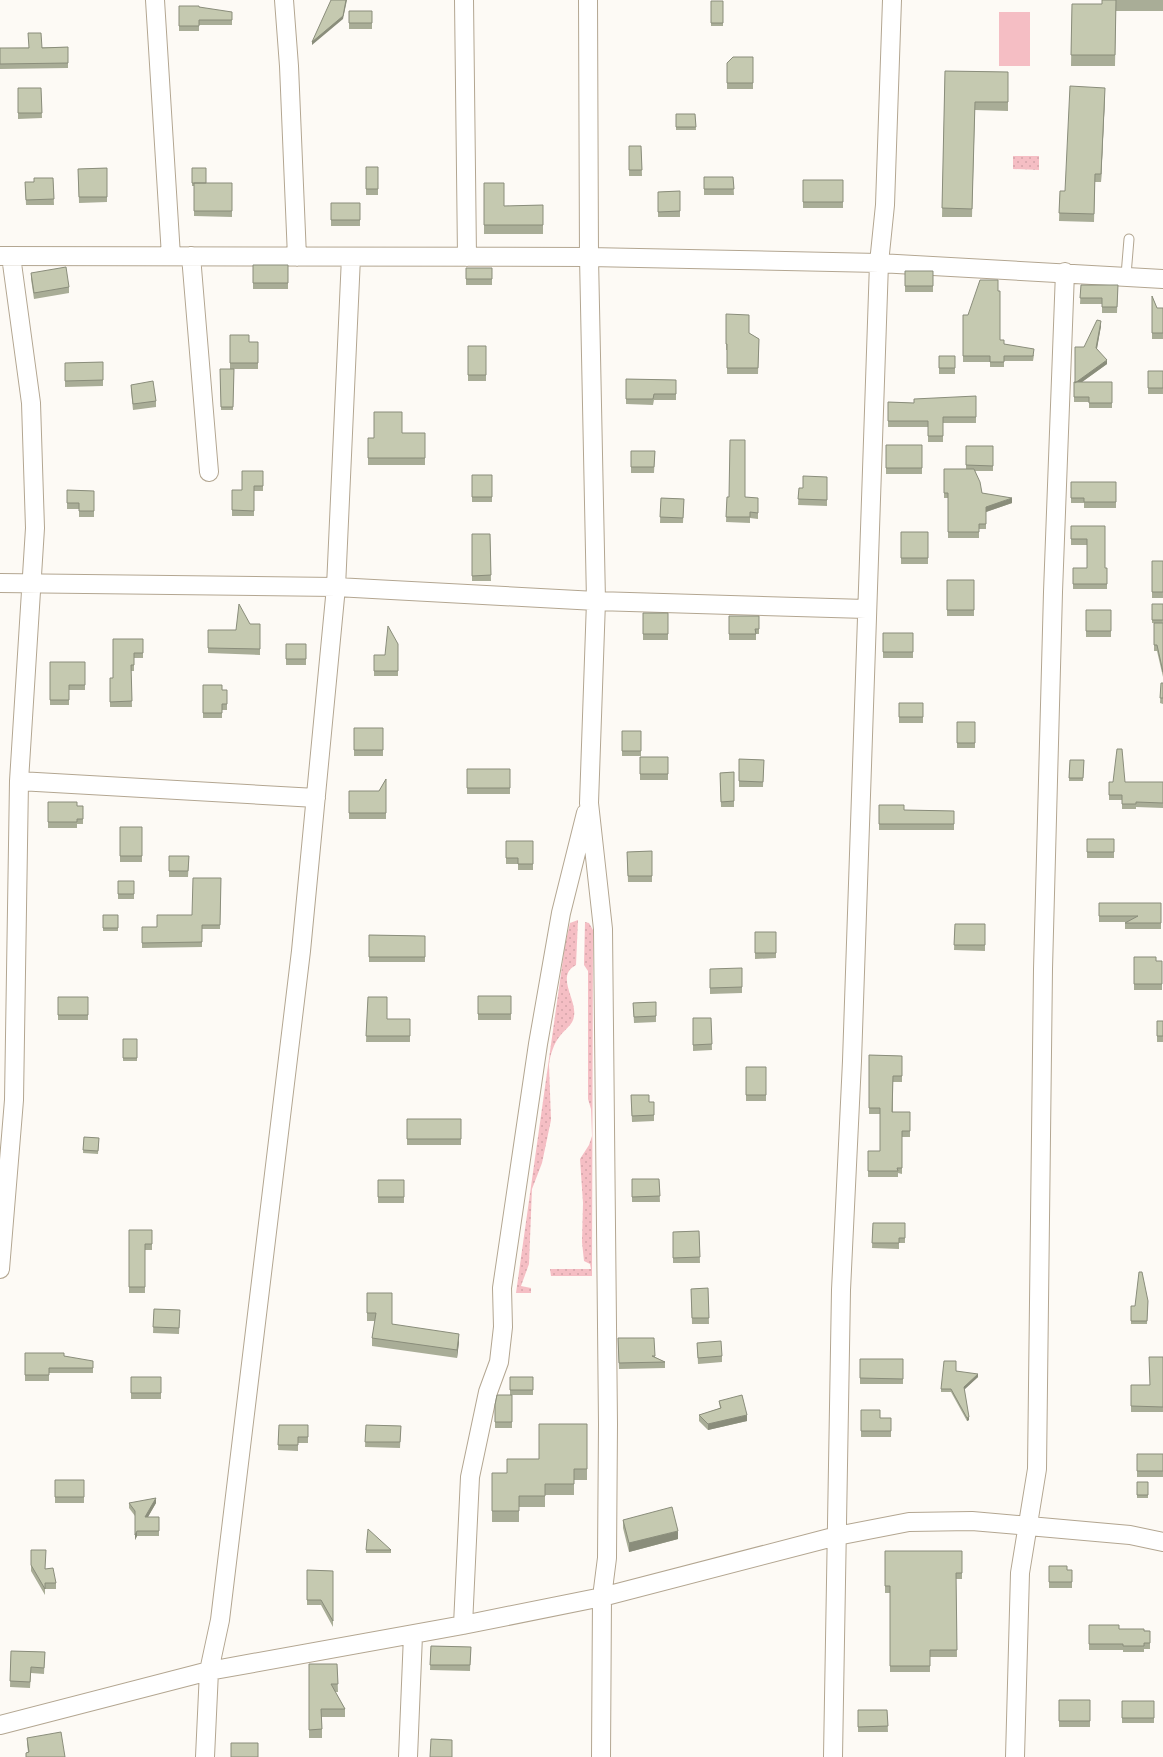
<svg xmlns="http://www.w3.org/2000/svg" width="1163" height="1757" font-family="'Nunito Sans',sans-serif">
<style>
.green{fill:url(#green-dots)}
.pitch{fill:#f5bec4}
.lines{fill:none;stroke-linecap:round;stroke-linejoin:round}
.service-casing{stroke:#b3a691;stroke-width:11}
.minor-casing{stroke:#b3a691;stroke-width:20}
.service{stroke:#fff;stroke-width:9}
.minor{stroke:#fff;stroke-width:18}
.wall{fill:#a9ad97}
.shaded-wall{fill:#8a8d7b}
.building{fill:#c5c9b0;stroke:#8a8d7b}
</style>
<defs>
<pattern id="green-dots" width="8" height="8" patternUnits="userSpaceOnUse"><rect width="8" height="8" fill="#f5bec4"/><path d="M2 2h.1M6 6h.1" fill="none" stroke="#d3a4a9" stroke-width="1.8" stroke-linecap="round"/></pattern>
</defs>
<rect width="100%" height="100%" fill="#fdfaf5"/>
<path class="green" d="M1013,156H1039V170L1013,169Z
M578,920L576,965C555,976 577,999 574,1016C573,1025 565,1029 560,1036C554,1043 550,1055 549,1065L551,1120L542,1163L532,1189L529,1264L521,1286L531,1288V1293H516L565,945L570,923Z
M585,922L589,923L593,930L592,1276H551L550,1269H591L590,1264L584,1261L582,1242L583,1203L580,1159L589,1145L592,1136L591,1109L588,1099V971L584,965Z"/>
<path class="pitch" d="M999,12H1030V66H999Z"/>
<g class="lines">
<defs>
<path id="service" d="M1126,275L1129,239"/>
<path id="minor" d="M155,0L171,256
M284,0L289,66L297,257
M464,0L467,257
M588,0L589,257L596,601L589,803L603,929L608,1424L607,1558L602,1597L601,1757
M0,256L589,257L879,263L1163,279
M191,256L209,472
M0,583L336,587L596,601L866,609
M19,781L316,798
M0,1269L14,1100L19,781L35,528L31,403L11,256
M463,1625L470,1477L488,1392L499,1362L503,1327L502,1288L538,1044L561,913L586,813
M0,1725L209,1671L463,1625L602,1597L837,1536L909,1522L972,1521L1130,1535L1163,1542
M205,1757L209,1671L220,1620L301,951L336,587L351,257
M408,1757L413,1635
M833,1757L841,1290L852,1061L879,263L885,205L892,0
M1015,1757L1020,1573L1037,1469L1043,969L1053,592L1065,272"/>
</defs>
<use href="#service" class="service-casing"/>
<use href="#minor" class="minor-casing"/>
<use href="#service" class="service"/>
<use href="#minor" class="minor"/>
</g>
<path class="wall" d="M1102,0H1163V11H1116L1115,66H1071L1072,4H1102Z
M711,1H723V26H711Z
M179,6L199,7L232,18V25H199V31H179Z
M349,11H372V29H349Z
M68,47V68L0,69V48Z
M753,57V89H727V63Z
M945,71L1008,72V111L975,110L972,217H942Z
M18,88H41L42,118L18,119Z
M1105,96L1101,182H1095L1094,222L1059,221L1060,191H1065Z
M676,114H695L696,130H676Z
M629,146H641L642,176H629Z
M366,167H378V195H366Z
M107,168V202L79,203L78,169Z
M192,168L206,183H232V217L194,216V186H192Z
M704,177H733L734,195H704Z
M53,178L54,205H26L25,182H34Z
M803,180H843V208H803Z
M484,183L504,206L543,205V234H484Z
M680,191V217H658V192Z
M331,203H360V226H331Z
M253,265H288V289H253Z
M466,268H492V285H466Z
M905,271H933V292H905Z
M31,273L69,287V293L34,299L31,279Z
M1081,285H1118L1117,313H1102V304H1080Z
M998,291L1000,340L1004,344L1034,355L1033,361H1004V367H990V362H963V315H968Z
M1152,296L1157,308H1163V339H1152Z
M726,314L749,333L759,339L758,374H727V350H726Z
M1101,326L1097,349L1107,364L1082,382H1112V408H1089V402H1074V382H1075L1084,347Z
M230,335L249,342H258V369H230Z
M468,346H486V381H468Z
M939,356H955V374H939Z
M103,362V386L65,387V363Z
M220,369H234L233,410H221Z
M1148,371H1163V394H1148Z
M626,379L676,380V400H654L653,405L626,404Z
M131,385L156,401V407L133,410L131,390Z
M976,396V423H943V442H928V427H888V402L914,403Z
M402,433H425V465H368V438H374Z
M886,445H922V474H886Z
M966,446H993V471H975L982,493L1012,503L986,512V529H979V538H948V498H944V469H966Z
M631,451H655L654,473H631Z
M263,471V491H254V516H232V490H242Z
M472,475H492V502H472Z
M827,477V506L798,505L799,488H803Z
M1071,482H1116V508H1084V503H1071Z
M67,490L94,491V517H79V509H67Z
M727,497L758,498V519L750,518V523L726,522Z
M661,498L684,499L683,523H660Z
M1071,526H1105V568H1107V589H1073V568H1087V545H1071Z
M901,532H928V564H901Z
M472,534H490L491,581H472Z
M1152,561H1163V598H1152Z
M947,580H974V616H947Z
M1152,604H1163V677L1157,651H1154V623H1152Z
M1086,610H1111V637H1086Z
M643,613H668V640H643Z
M729,616H759V634H756V640H729Z
M250,624H260V655L208,653V630H236Z
M883,633H913V658H883Z
M143,639V658H134V671H131L132,707H110V678H113Z
M286,644H306V665H286Z
M398,644V676H374V655H385Z
M50,662H85V690H69V705H50Z
M1161,683H1163V704L1160,703Z
M203,685L222,690H227V710H222V718H203Z
M899,703H923V723H899Z
M957,722H975V748H957Z
M354,728H383V756H354Z
M622,731H641V756H622Z
M640,757H668V780H640Z
M739,759L764,760L763,787H739Z
M1070,760H1084L1083,781H1069Z
M467,769H510V794H467Z
M734,772V807H721L720,773Z
M386,779V819H349V791H379Z
M1109,782H1163V808L1136,807V809H1122V800H1109Z
M48,802L77,806H83V824H77V828H48Z
M879,805L904,810L954,811V830H879Z
M120,827H142V862H120Z
M1087,839H1114V858H1087Z
M506,841H533V870H518V864H506Z
M652,851V882H628L627,852Z
M169,856H189L188,877H169Z
M221,878L220,929H202V947L142,948V927H157L192,915Z
M118,881H134V899H118Z
M1099,903H1161V929H1125V923L1128,922H1099Z
M103,915H118V931H103Z
M955,924H985V951L954,950Z
M755,932L776,953V958L755,959Z
M369,935L425,936V962H369Z
M1134,957L1156,961H1162V990H1134Z
M710,969L742,987V993L710,994Z
M478,996H511V1020H478Z
M58,997H88V1020H58Z
M368,997L387,1019H410V1042H366Z
M656,1002V1022L634,1023L633,1003Z
M693,1018H711L712,1050L693,1051Z
M1157,1021H1163V1042H1157Z
M123,1039H137V1061H123Z
M869,1055L902,1056V1082H893V1112H910V1137H902V1174L898,1173V1177H868V1151H880V1114H869Z
M746,1067L766,1095V1101H746Z
M631,1095L649,1102H654V1121L632,1122Z
M407,1119H461V1145H407Z
M84,1137L99,1138L98,1154L83,1153Z
M632,1179H659L660,1202H632Z
M378,1180H404V1203H378Z
M873,1223H905V1243H899V1249L872,1248Z
M129,1230H152V1250H145V1293H129Z
M699,1231L700,1263H673V1232Z
M708,1288L709,1324H692L691,1289Z
M367,1293L392,1324L459,1342L457,1358L372,1346V1338L375,1321H367Z
M1148,1301L1147,1324H1131V1306H1135Z
M154,1309L180,1310L179,1334L153,1333Z
M618,1338L655,1356V1357L665,1362V1368L619,1369Z
M697,1343L722,1356V1362L698,1364Z
M25,1353L64,1356L93,1367V1373H49V1381H25Z
M1163,1357V1412H1131V1385H1150Z
M860,1359H903V1384H860Z
M956,1371L978,1377L964,1389L969,1420L967,1421L951,1392H941V1389Z
M131,1377H161V1399H131Z
M510,1377H533V1395H512V1428H495V1405L510,1395Z
M719,1401L747,1421L708,1430L699,1421V1415L720,1408Z
M861,1410L880,1418H891V1437H861Z
M587,1424V1480H574V1495H545V1507H519V1522H492V1473H507L539,1459Z
M279,1425H308V1443H298V1451L278,1450Z
M366,1425L401,1426L400,1448L365,1447Z
M1137,1454H1163V1477H1137Z
M55,1480H84V1503H55Z
M1137,1482H1148V1498H1137Z
M129,1503H156L148,1517H159V1536H137L135,1540V1516L129,1508Z
M623,1520L678,1539L629,1552L623,1528Z
M31,1550L56,1583V1589H45V1595L31,1571Z
M366,1550H391V1553H366Z
M885,1551H962V1579H956L957,1657H930V1672H890V1593H885Z
M1049,1566L1067,1570H1072V1588H1049Z
M307,1570L333,1571V1627L321,1605H307Z
M1089,1625L1119,1629L1150,1631V1649H1144V1652H1123V1650H1089Z
M431,1646L471,1647L470,1671L430,1670Z
M11,1651L45,1652L44,1674L31,1673L30,1688L10,1687Z
M309,1664H337L338,1692H335L345,1709V1717H322V1738H309Z
M1059,1700H1090V1727H1059Z
M1122,1701H1154V1723H1122Z
M858,1710H887L888,1732H858Z
M27,1738L65,1757H26V1753L28,1752L27,1744Z"/>
<path class="shaded-wall" d="M346,0H347L343,19L312,45V42Z
M1105,88V96L1101,182V174Z
M1101,321V326L1096,353V348Z
M1107,360V364L1075,387V383Z
M1012,498V503L986,512V507Z
M459,1334V1342L457,1358V1350Z
M978,1374V1377L964,1390V1387Z
M747,1415V1421L708,1430V1424Z
M969,1417V1420L967,1421V1418Z
M156,1498V1503L145,1522V1517Z
M137,1531V1536L135,1540V1535Z
M678,1531V1539L629,1552V1543Z"/>
<path class="building" d="M331,0H346L343,16L312,42Z
M1102,0H1116L1115,55H1071L1072,4H1102Z
M711,1H723V23H711Z
M179,6H199V7L232,12V20H199V26H179Z
M349,11H372V23H349Z
M28,33H41L42,48L68,47V63L0,64V48H29Z
M733,57H753V83H727V63Z
M945,71L1008,72V102H975L972,209L942,208Z
M1070,86L1105,88L1101,174H1095L1094,214L1059,213L1060,191H1065Z
M18,88H41L42,113H18Z
M676,114H695L696,127H676Z
M629,146H641L642,170H629Z
M366,167H378V189H366Z
M107,168V197H79L78,169Z
M192,168H206V183H192Z
M704,177H733L734,189H704Z
M34,178H53L54,199L26,200L25,182H34Z
M803,180H843V202H803Z
M194,183H232V211H194Z
M484,183H504V206L543,205V225H484Z
M680,191V211L658,212V192Z
M331,203H360V220H331Z
M253,265H288V283H253Z
M66,267L69,287L34,293L31,273Z
M466,268H492V279H466Z
M905,271H933V286H905Z
M980,280H998V291H1000V340H1004V344L1034,349L1033,356H1004V362H990V356H963V315H968Z
M1081,285H1118L1117,307H1102V298H1080Z
M1152,296L1157,308H1163V333H1152Z
M726,314L749,315V333L759,339L758,368H727V344H726Z
M1097,320L1101,321L1096,348L1107,360L1075,383V347H1084Z
M230,335H249V342H258V363H230Z
M468,346H486V375H468Z
M939,356H955V368H939Z
M103,362V380L65,381V363Z
M220,369H234L233,407H221Z
M1148,371H1163V388H1148Z
M626,379L676,380V394H654L653,399H626Z
M153,381L156,401L133,404L131,385Z
M1074,382H1112V403H1089V397H1074Z
M976,396V417H943V436H928V421H888V402L914,403V399Z
M374,412H402V433H425V458H368V438H374Z
M730,440H745V497L758,498V513L750,512V517H726L727,497H729Z
M886,445H922V468H886Z
M966,446H993V466L966,465Z
M631,451H655L654,467H631Z
M944,469H974L980,482L982,493L1012,498L986,507V524H979V532H948V493H944Z
M242,471H263V486H254V511L232,510V490H242Z
M472,475H492V497H472Z
M803,476L827,477V500L798,499L799,488H803Z
M1071,482H1116V502H1084V498H1071Z
M67,490L94,491V511H79V503H67Z
M661,498L684,499L683,518L660,517Z
M1071,526H1105V568H1107V584H1073V568H1087V539H1071Z
M901,532H928V558H901Z
M472,534H490L491,575L472,576Z
M1152,561H1163V592H1152Z
M947,580H974V610H947Z
M239,604L250,624H260V649L208,648V630H236Z
M1152,604H1163V620H1152Z
M1086,610H1111V631H1086Z
M643,613H668V634H643Z
M729,616H759V629H755L756,634H729Z
M1154,623H1163V672L1157,645H1154Z
M388,626L398,644V671H374V655H385Z
M883,633H913V652H883Z
M113,639H143V653H134V665H131L132,701L110,702V678H113Z
M286,644H306V659H286Z
M50,662H85V685H69V700H50Z
M1161,683H1163V698H1160Z
M203,685H222V690H227V704H222V713H203Z
M899,703H923V717H899Z
M957,722H975V743H957Z
M354,728H383V750H354Z
M622,731H641V751H622Z
M1117,749H1122L1125,782H1163V803L1136,802V804H1122V795H1109V782H1113Z
M640,757H668V774H640Z
M739,759L764,760L763,782L739,781Z
M1070,760H1084L1083,778H1069Z
M467,769H510V788H467Z
M734,772V801L721,802L720,773Z
M386,779V813H349V791H379Z
M48,802H77V806H83V819H77V822H48Z
M879,805H904V810L954,811V824H879Z
M120,827H142V856H120Z
M1087,839H1114V852H1087Z
M506,841H533V864H518V858H506Z
M652,851V876H628L627,852Z
M169,856H189L188,871H169Z
M193,878H221L220,925H202V942L142,943V927H157V915H192Z
M118,881H134V894H118Z
M1099,903H1161V923H1125L1138,916H1099Z
M103,915H118V928H103Z
M955,924H985V945H954Z
M755,932H776V953H755Z
M369,935L425,936V957H369Z
M1134,957H1156V961H1162V984H1134Z
M742,968V987L710,988V969Z
M478,996H511V1014H478Z
M58,997H88V1015H58Z
M368,997H387V1019H410V1036H366Z
M656,1002V1016L634,1017L633,1003Z
M693,1018H711L712,1044L693,1045Z
M1157,1021H1163V1036H1157Z
M123,1039H137V1058H123Z
M869,1055L902,1056V1076H893L892,1112H910V1131H902V1168H897L898,1171H868V1151H880V1108H869Z
M746,1067H766V1095H746Z
M631,1095H649V1102H654V1115L632,1116Z
M407,1119H461V1139H407Z
M84,1137L99,1138L98,1151L83,1150Z
M632,1179H659L660,1196L632,1197Z
M378,1180H404V1197H378Z
M873,1223H905V1238H899V1243H872Z
M129,1230H152V1244H145V1287H129Z
M699,1231L700,1257L673,1258V1232Z
M1139,1272H1142L1148,1301L1147,1321H1131V1306H1135Z
M708,1288L709,1318H692L691,1289Z
M367,1293H392V1324L459,1334L457,1350L372,1338L376,1313H367Z
M154,1309L180,1310L179,1328L153,1327Z
M618,1338H654L655,1356H652L665,1362L619,1363Z
M721,1341L722,1356L698,1358L697,1343Z
M25,1353H64V1356L93,1361V1368H49V1375H25Z
M1149,1357H1163V1407L1131,1406V1385H1150Z
M860,1359H903V1379L860,1378Z
M944,1361H956V1371L978,1374L964,1387L969,1417L967,1418L951,1389H941Z
M131,1377H161V1393H131Z
M510,1377H533V1390H510Z
M497,1395H512V1422H495V1405Z
M742,1395L747,1415L708,1424L699,1415L721,1408L719,1401Z
M861,1410H880V1418H891V1431H861Z
M539,1424H587V1469H574V1484H545V1496H519V1511H492V1473H507V1459H539Z
M279,1425H308V1437H298V1445H278Z
M366,1425L401,1426L400,1442H365Z
M1137,1454H1163V1471H1137Z
M55,1480H84V1497H55Z
M1137,1482H1148V1495H1137Z
M156,1498L145,1517H159V1531H137L135,1535V1511L129,1503Z
M672,1507L678,1531L629,1543L623,1520Z
M368,1529L391,1550H366Z
M31,1550H46L45,1569L53,1568L56,1583H45V1589L31,1565Z
M885,1551H962V1573H956L957,1650H930V1666H890V1586H885Z
M1049,1566H1067V1570H1072V1582H1049Z
M307,1570L333,1571V1621L321,1600H307Z
M1089,1625H1119V1629H1144V1631H1150V1643H1144V1646H1123V1644H1089Z
M431,1646L471,1647L470,1665H430Z
M11,1651L45,1652L44,1668L31,1667L30,1682L10,1681Z
M309,1664H337L338,1684H331L345,1709H321L322,1729L309,1730Z
M1059,1700H1090V1721H1059Z
M1122,1701H1154V1718H1122Z
M858,1710H887L888,1726L858,1727Z
M61,1732L65,1757H26V1753L29,1752L27,1738Z
M431,1739L452,1740V1757H430Z
M231,1743H258V1757H231Z"/>
</svg>
